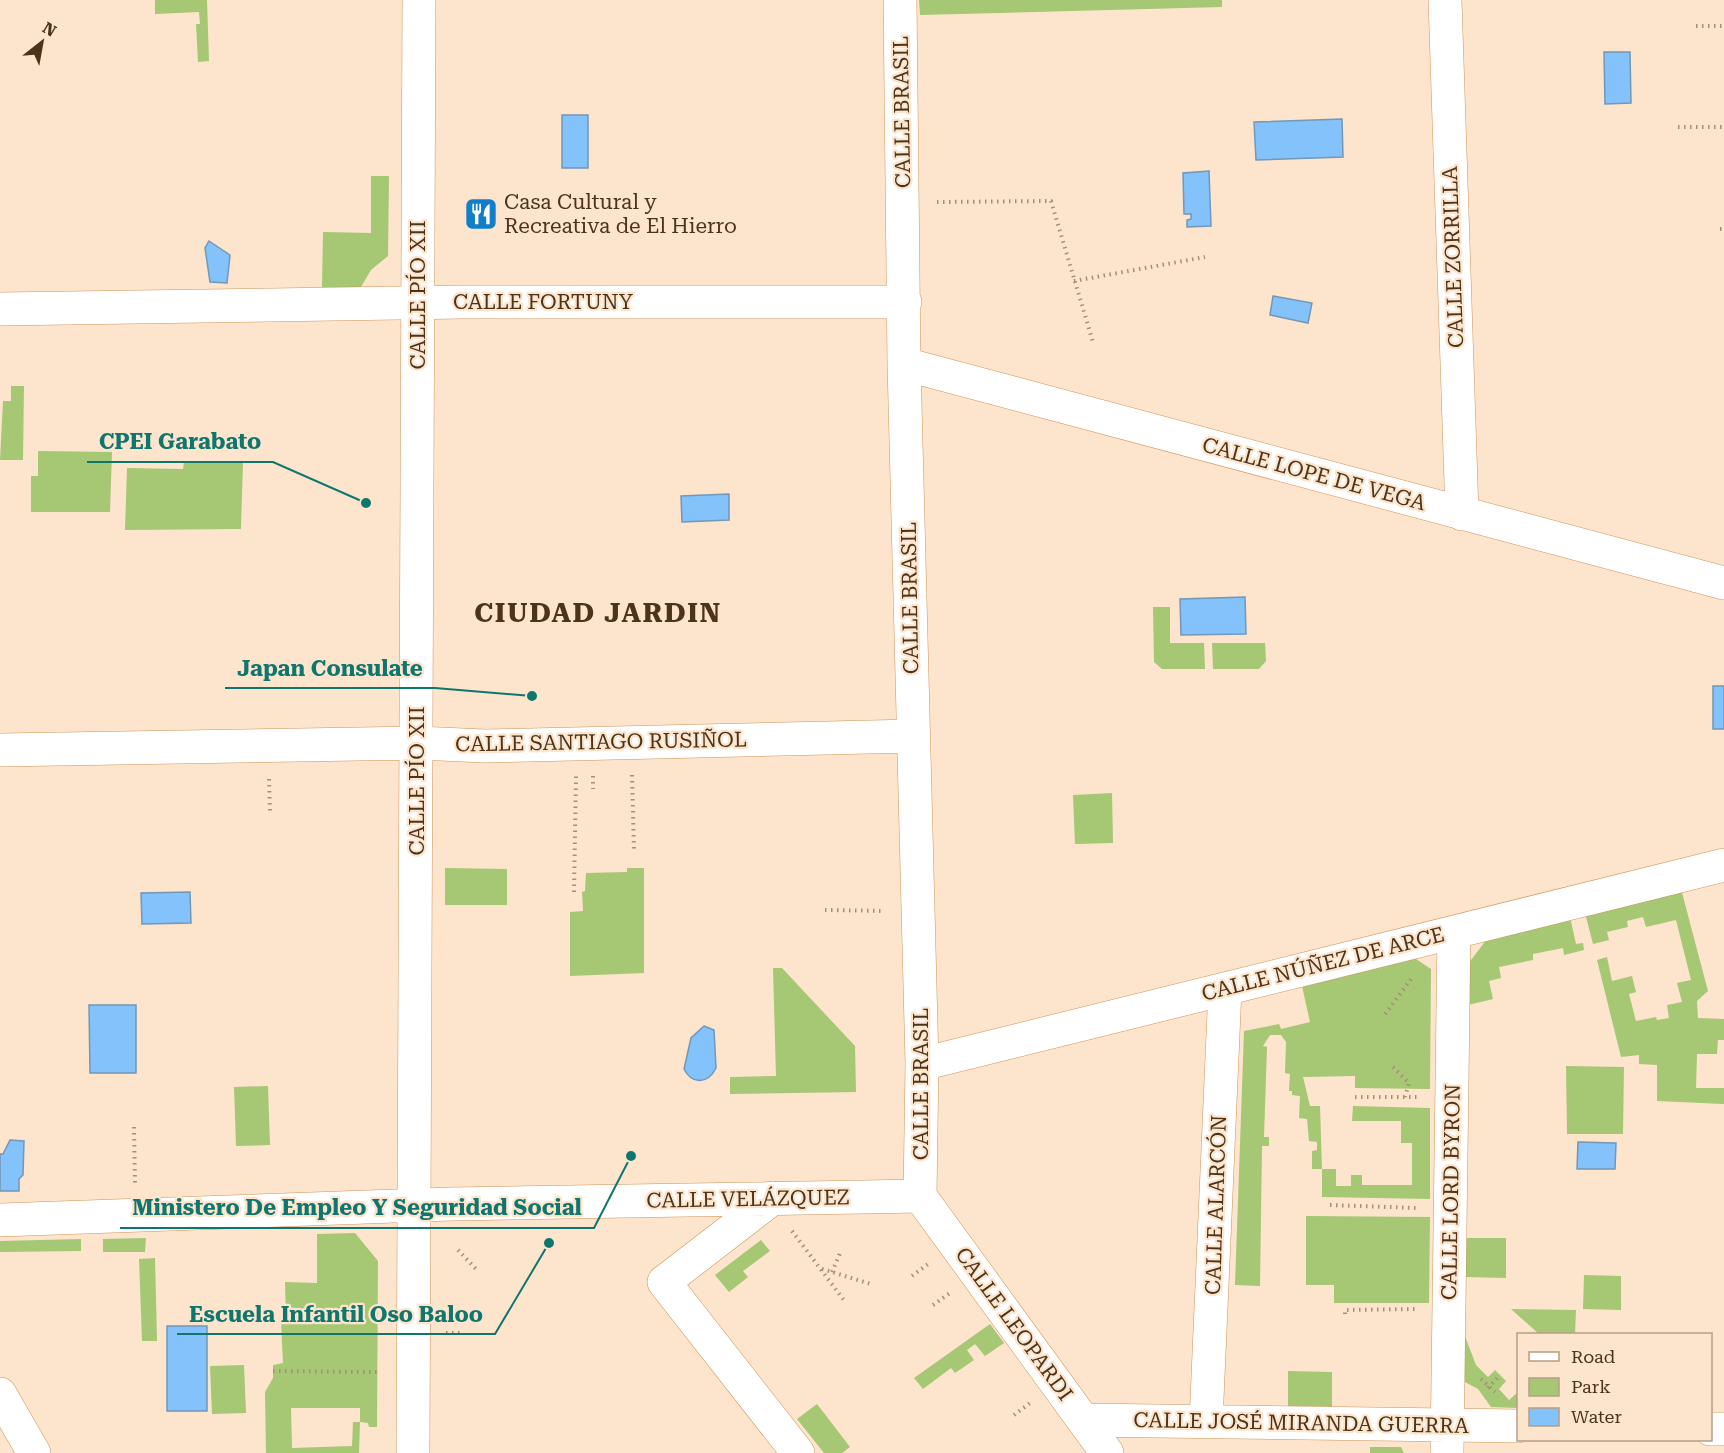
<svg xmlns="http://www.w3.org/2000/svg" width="1724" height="1453" font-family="'Roboto Serif',serif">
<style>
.green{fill:#a6c774;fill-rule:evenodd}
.water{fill:#83c2fa;stroke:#7297b7;stroke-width:1.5}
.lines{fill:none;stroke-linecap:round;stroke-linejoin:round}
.minor-casing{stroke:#cd9458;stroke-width:34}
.path{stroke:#a78e76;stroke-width:4;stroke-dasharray:1.5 4.5;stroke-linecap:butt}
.minor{stroke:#fff;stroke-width:33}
.labels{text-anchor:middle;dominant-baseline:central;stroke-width:4.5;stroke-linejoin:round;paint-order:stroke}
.street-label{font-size:21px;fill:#4c341b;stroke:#fde4cd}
.poi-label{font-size:21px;fill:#4c341b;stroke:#fde4cd;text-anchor:start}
.district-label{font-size:27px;font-weight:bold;letter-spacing:1.5px;fill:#4c341b;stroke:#fde4cd}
.leader{fill:none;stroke:#0f766e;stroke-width:2}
.callout-dot{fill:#0f766e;stroke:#fde4cd;stroke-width:2}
.callout-label{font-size:22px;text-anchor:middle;font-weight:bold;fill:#0f766e;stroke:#fde4cd;stroke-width:4.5;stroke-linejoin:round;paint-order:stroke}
</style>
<rect width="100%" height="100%" fill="#fde4cd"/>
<path class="green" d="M155,0H207L209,61L198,62L196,24H200L199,12L155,14Z
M919,0H1222V7L920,15Z
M371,176H389L388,256L371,270L361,287H322L323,232L371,233Z
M11,386H24L23,460H0L3,401H11Z
M38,451L112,452L110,512H31V476H38Z
M184,461L243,462L241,529L125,530L127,468L183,469Z
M1153,607H1170V643H1204L1205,669H1162L1154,662Z
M1212,643H1265L1266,661L1259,669H1213Z
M1112,793L1113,843L1075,844L1073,795Z
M445,868L507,869V905H445Z
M627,868H644V973L570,976V912L583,911L582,892L585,891L586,873L627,872Z
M1681,889L1708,991L1697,1001L1698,1018L1724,1019V1040H1718L1717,1054H1697L1696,1088H1724V1104L1657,1101V1065L1639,1064V1055L1621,1057L1597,960L1607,957L1612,981L1632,976L1636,992L1629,994L1636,1021L1656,1017L1657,1020L1669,1018L1667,1005L1682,1002L1677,983L1691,980L1676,920L1646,927L1643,917L1627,921L1628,927L1607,932L1609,940L1593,944L1585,913Z
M1570,917L1576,944L1583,943L1584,950L1564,955L1563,948L1533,954V960L1499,967L1501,978L1489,981L1493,999L1468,1005V964L1487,939Z
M1413,957L1431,969L1430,1089L1355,1088V1076L1303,1077L1310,1106H1320L1322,1169H1336V1186H1351V1175H1362V1185H1412V1143H1401V1121H1352L1353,1106L1430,1108V1199L1322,1197V1169H1312V1151L1317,1150V1142L1309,1141L1307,1119L1299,1118L1300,1096L1292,1095V1091H1289L1290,1074L1285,1073L1286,1042L1281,1035H1270L1263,1046L1267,1047L1264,1137H1269V1146H1262L1260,1286L1235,1285L1244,1031L1279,1024L1281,1029L1310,1022L1302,986Z
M773,968H782L855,1046L856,1092L730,1094V1077L776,1076Z
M1566,1066L1624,1067L1623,1134H1567Z
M268,1086L270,1145L236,1146L234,1087Z
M1306,1216L1430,1217L1429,1303H1334V1285H1306Z
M355,1233L378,1261L377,1427H369L368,1423L360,1422L359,1453H266L265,1392L273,1378V1365L283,1363L281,1322L286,1321L285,1282L317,1283V1234ZM291,1408H360V1422H353L352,1446L292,1448Z
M146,1238L145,1252H103V1239Z
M1464,1238H1506V1278L1465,1277Z
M81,1239V1251L0,1252V1241Z
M761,1240L770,1251L743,1271L748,1277L729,1292L715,1275Z
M155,1258L157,1341H142L139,1259Z
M1584,1275L1621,1276V1310L1583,1309Z
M1511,1309L1576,1310L1575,1334H1539Z
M990,1324L1004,1343L985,1356L975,1344L967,1350L974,1360L955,1373L951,1368L923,1389L914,1378Z
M1463,1331L1476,1365L1488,1377L1495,1370L1506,1381L1499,1389L1509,1400L1518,1392V1408L1491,1407L1478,1389L1463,1381Z
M244,1365L246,1413L212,1414L210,1366Z
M1288,1371L1332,1372V1407L1288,1406Z
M817,1404L850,1447L842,1453H824L797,1419Z
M1401,1447L1404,1453H1370V1447Z"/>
<path class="water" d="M1604,52H1630L1631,103L1605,104Z
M562,115H588V168H562Z
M1342,119L1343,157L1256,160L1254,122Z
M1209,171L1211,226L1187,227V220L1191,219V214H1184L1183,173Z
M209,241L230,255L227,283L210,282L205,248Z
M1273,296L1312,303L1308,323L1270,315Z
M729,494V520L682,522L681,496Z
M1245,597L1246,634L1181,635L1180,599Z
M1713,686H1724V729H1713Z
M190,892L191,923L142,924L141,893Z
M89,1005H136V1073H90Z
M704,1026L714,1030L716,1068C708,1084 692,1085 684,1069L691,1038Z
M10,1140L24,1141L23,1175L19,1179V1191H0V1154H3Z
M1578,1142L1616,1143L1615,1169H1577Z
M167,1326H207V1411H167Z"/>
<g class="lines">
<defs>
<path id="minor" d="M900,0L904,364L922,1064L920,1196
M1445,0L1462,514
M0,309L463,302H905
M904,364L1724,583
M0,750L418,743L485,746L913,736
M922,1064L1724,865
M920,1196L1107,1453
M773,1198L664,1282L798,1453
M0,1220L451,1204L920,1196
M0,1394L34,1453
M1083,1420L1518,1426
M1206,1422L1225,989
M1710,1429H1724
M413,1453L419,0
M1447,1453L1454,932"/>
</defs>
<use href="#minor" class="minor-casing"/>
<path class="path" d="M1696,26H1724
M1678,127H1724
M937,202L1051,201L1093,342
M1720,229H1724
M1074,281L1205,257
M632,775L634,850
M593,776V789
M269,779L270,811
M574,892L576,776
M825,910L885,911
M1385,1014L1412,978
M1393,1067L1409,1083L1405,1097
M1355,1097H1417
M134,1127L135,1184
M1330,1205L1417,1208
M792,1231L846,1303
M458,1250L476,1269
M822,1269L871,1284
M832,1272L841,1251
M912,1276L928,1264
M933,1305L950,1293
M1345,1314V1310L1416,1309
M446,1333H464
M273,1371L377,1372
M1481,1379L1495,1392
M1488,1388L1500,1375
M1014,1415L1030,1403"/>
<use href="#minor" class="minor"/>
</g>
<defs>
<symbol id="restaurant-square" viewBox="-11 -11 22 22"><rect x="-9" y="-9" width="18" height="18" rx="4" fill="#107ec8" stroke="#fde4cd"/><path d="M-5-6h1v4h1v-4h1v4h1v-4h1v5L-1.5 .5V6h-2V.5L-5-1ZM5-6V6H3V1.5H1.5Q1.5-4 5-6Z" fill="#fff"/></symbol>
</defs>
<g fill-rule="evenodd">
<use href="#restaurant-square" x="462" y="195" width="38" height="38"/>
</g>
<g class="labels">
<g class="street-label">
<text transform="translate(902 112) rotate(-91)">CALLE BRASIL</text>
<text transform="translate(1453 257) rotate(-92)">CALLE ZORRILLA</text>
<text transform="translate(418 295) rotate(-90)">CALLE PÍO XII</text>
<text x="543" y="302">CALLE FORTUNY</text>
<text transform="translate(1314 474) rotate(15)">CALLE LOPE DE VEGA</text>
<text transform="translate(910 598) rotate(-91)">CALLE BRASIL</text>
<text transform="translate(601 742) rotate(-1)">CALLE SANTIAGO RUSIÑOL</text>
<text transform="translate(417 781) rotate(-90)">CALLE PÍO XII</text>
<text transform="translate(1323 964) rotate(-14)">CALLE NÚÑEZ DE ARCE</text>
<text transform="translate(921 1084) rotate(-90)">CALLE BRASIL</text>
<text transform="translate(1451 1192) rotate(-89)">CALLE LORD BYRON</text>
<text transform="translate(748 1199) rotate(-1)">CALLE VELÁZQUEZ</text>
<text transform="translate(1216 1205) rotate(-88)">CALLE ALARCÓN</text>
<text transform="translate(1014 1324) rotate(54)">CALLE LEOPARDI</text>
<text transform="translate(1301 1423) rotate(1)">CALLE JOSÉ MIRANDA GUERRA</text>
</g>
<g class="poi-label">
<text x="504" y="202">Casa Cultural y<tspan x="504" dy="24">Recreativa de El Hierro</tspan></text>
</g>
<g class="district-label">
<text x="598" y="613">CIUDAD JARDIN</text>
</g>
</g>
<path class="leader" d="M366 503L273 462H87M532 696L435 688H225M631 1156L594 1228H120M549 1243L495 1334H177"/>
<g class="callout-dot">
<circle cx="366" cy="503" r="6"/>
<circle cx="532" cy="696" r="6"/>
<circle cx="631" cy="1156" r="6"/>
<circle cx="549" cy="1243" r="6"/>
</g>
<g class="callout-label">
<text x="180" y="449">CPEI Garabato</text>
<text x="330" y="676">Japan Consulate</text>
<text x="357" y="1215">Ministero De Empleo Y Seguridad Social</text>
<text x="336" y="1322">Escuela Infantil Oso Baloo</text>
</g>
<rect x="1517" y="1333" width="195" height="108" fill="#fde4cd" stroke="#b69e86" stroke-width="1.5"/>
<rect x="1529" y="1352" width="30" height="9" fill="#ffffff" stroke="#b69e86" stroke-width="1.5"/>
<text x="1571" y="1363" font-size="18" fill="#4c341b">Road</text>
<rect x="1529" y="1378" width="30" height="18" fill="#a6c774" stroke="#b69e86" stroke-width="1.5"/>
<text x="1571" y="1393" font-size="18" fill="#4c341b">Park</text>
<rect x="1529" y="1408" width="30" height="18" fill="#83c2fa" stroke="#b69e86" stroke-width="1.5"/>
<text x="1571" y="1423" font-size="18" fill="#4c341b">Water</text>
<g transform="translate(42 42) rotate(31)" stroke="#fde4cd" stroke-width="4.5" paint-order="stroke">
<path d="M0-4.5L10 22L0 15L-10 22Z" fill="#4c341b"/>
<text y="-9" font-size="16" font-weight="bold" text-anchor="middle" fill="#4c341b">N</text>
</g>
</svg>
